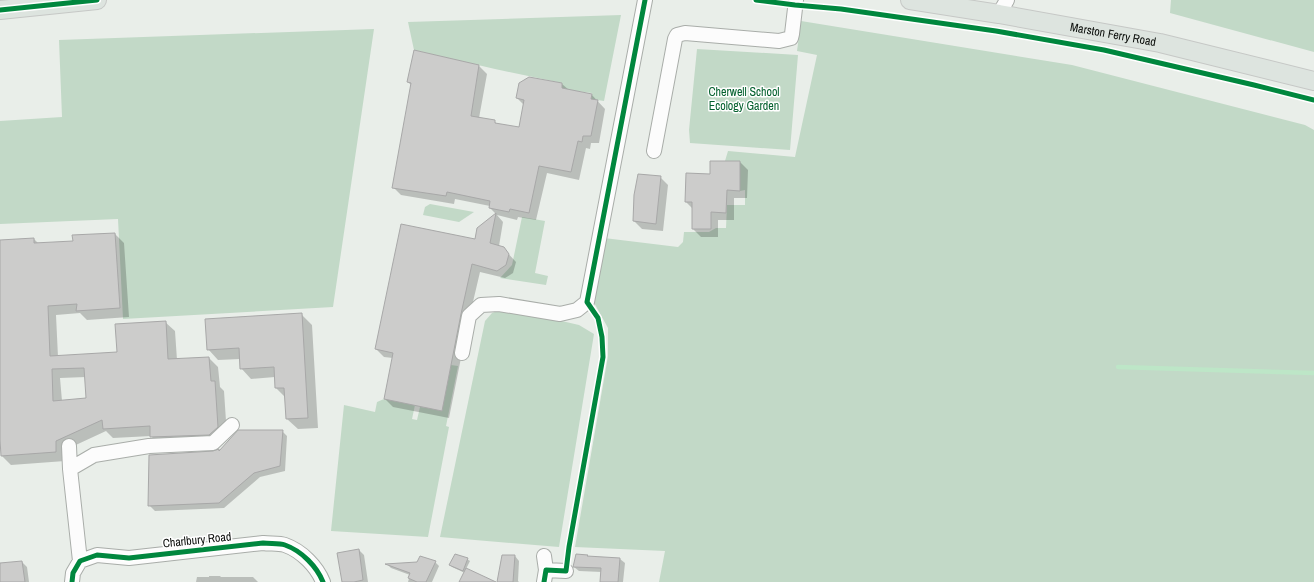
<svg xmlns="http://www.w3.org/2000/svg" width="1314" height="582" font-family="'Archivo Narrow',sans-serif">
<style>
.green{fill:#c2d9c7}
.shadow{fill:#0003;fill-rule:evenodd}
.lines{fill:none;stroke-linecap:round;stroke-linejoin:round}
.stream{stroke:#bde6c7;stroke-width:4.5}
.building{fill:#cccccb;stroke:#a8a8a8;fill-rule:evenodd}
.minor-casing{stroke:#a9ada9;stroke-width:16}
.major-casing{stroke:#c6c8c6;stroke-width:20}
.minor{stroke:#fcfcfc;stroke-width:14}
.major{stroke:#dde4df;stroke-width:18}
.cycleway-casing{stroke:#fff;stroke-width:8}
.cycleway{stroke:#00873e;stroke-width:5}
.labels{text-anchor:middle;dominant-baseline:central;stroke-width:3;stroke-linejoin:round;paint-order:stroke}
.street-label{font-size:12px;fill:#0a0d0a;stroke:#fff}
.park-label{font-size:12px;fill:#04602e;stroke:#fff}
</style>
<rect width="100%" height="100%" fill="#e9eee9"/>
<path class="green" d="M1171,0H1314V52L1170,13Z
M621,15L604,101L591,99L592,93L576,91L561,93L562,83L495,69L414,50L408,22Z
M801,21L1072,65L1305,125L1314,130V582H659L665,551L575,547L608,356V328L592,299L604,238L678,247L683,242L684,232H709L716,228H726L727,205H745V190L740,191V162L725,161L728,151L795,157L817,55L797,51Z
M374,29L333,307L123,319L118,219L0,224V121L62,117L59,40Z
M697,49L798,55L790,150L690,143L689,130Z
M430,204L474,212L459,222L423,215L425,207Z
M522,217L545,221L535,273L548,276L546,285L500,278L512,265Z
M503,309L553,319L579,325L594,334L559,547L440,537L485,321L492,313Z
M451,365L458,366L446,426L449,427L428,537L331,531L344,405L375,412L377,402L384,399L415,405L412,419L417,420L420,407L442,410Z"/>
<path class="shadow" d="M479,66L487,74L479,118L494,121L497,124L520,128L524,105L517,98L562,84L569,90L591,94L605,109L599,143H591L590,149L586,148L579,180L547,173L536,220L518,217L517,220L497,215L503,222L499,246L503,248L516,262L513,273L505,278L480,272L468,323L449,418L393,407L385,399L393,358L384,357L376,349L476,240L478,228L496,214L490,208V206L455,199L454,204L401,195L393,187L412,86L408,82Z
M740,162L748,170L747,198H734V220H718V237H701L693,229V209L686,202L687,174L711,175Z
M660,177L668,185L663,231L642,229L634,221Z
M115,234L124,243L129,317L87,320L80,313L56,315L58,357L118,353L165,322L175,331L177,360L209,358L218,367L220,387L224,391L227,436L160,446L151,436L113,438L106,431L65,450V461L11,465L2,456L0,426V241L34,239L39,244L74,242ZM86,377L87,399L62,401L60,378Z
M301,314L312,325L318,428L298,429L287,419L286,398L276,388L275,377L251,379L241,368L240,359L218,360L208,349Z
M282,431L287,436L285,471L260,477L224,508L155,511L149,505L214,452L219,450L220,451Z
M359,550L364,555L368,582H343Z
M576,555L587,556L589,557L620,559L625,563L623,582H601L602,572L579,571L574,567Z
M515,556L519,561L518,581L519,582H498Z
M467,559L470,561L466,569L493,582H462L465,573L452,567L450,565Z
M22,562L27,567L29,582H0V564Z
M435,562L439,566L432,582H408L410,575L391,568L388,565Z
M209,576H220L221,577H253L258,582H196L197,577H209Z"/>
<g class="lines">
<path class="stream" d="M1118,367L1314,373"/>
</g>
<path class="building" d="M414,50L479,65L471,116L495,120V123L519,127L524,100L516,98L519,83L529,77L562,83V88L592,94L591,99L598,100L591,136H583L582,142L578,141L571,172L539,166L529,213L510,209L509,212L489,208L490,201L447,192L446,196L392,188L411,83L407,82Z
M710,161H740V191L727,190L726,213L711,212V229H692V202H685L686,173L710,174Z
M638,174L661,176L656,224L633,221L634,195Z
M496,213L490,243L504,247L509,254L506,265L497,271L472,264L461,314L442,411L384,399L393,353L375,349L401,224L475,239L477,228Z
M115,233L120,308L76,311L77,304L48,306L50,356L117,352L115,324L166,321L168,359L209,357L211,381H215L218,427L209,435L150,437V426L103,429L102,420L56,441V452L1,456L0,440V240L34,238V243L73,241L72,235ZM84,368L86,398L53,401L52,369Z
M302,313L308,418L286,419L284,388H275L274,367L240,369L239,348L207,350L205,319Z
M238,430H283L280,466L254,473L219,503L148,506L149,455L213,451L219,449V451Z
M359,549L363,580L354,582H342L337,553Z
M455,554L468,558L463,571L449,565Z
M576,554L588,555L587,556L620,558L618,582H600L601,568L573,567Z
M502,555H515L513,582H497Z
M420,556L436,561L426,582H417L408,578L410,573L385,564L417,562Z
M22,561L25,582H0V563Z
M466,568L496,582H459Z"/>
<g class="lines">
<defs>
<path id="minor" d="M999,14L1007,0
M654,151L675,39L677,35L685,33L779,41L791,38L792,34L796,0
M462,353L469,316L481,305L499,304L560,314L577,310L587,302L645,0
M69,446L70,469L80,561
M70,469L94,455L149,446L213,443L232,425
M544,556L546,570
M72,582L73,573L80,561L97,555L129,558L263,543C270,544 279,543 285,545C302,551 317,567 323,582
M544,582L546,570L566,571"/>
<g id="major">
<path id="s1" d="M910,0L999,14L1160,43L1314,81"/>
<path d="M0,10L97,0"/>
</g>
</defs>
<use href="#minor" class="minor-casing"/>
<use href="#major" class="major-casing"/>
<use href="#minor" class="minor"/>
<use href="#major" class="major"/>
<defs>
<path id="cycleway" d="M756,0L795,5L841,9L996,31L1104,50L1254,85L1314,100
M0,10L97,0
M72,582L73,573L80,561L97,555L129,558L263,543C270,544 279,543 285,545C302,551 317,567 323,582
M544,582L546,570L566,571L569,547L603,357L602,337L598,318L587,302L645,0"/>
</defs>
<use href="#cycleway" class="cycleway-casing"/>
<use href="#cycleway" class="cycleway"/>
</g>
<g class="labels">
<g class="street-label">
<text stroke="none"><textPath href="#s1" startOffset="206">Marston Ferry Road</textPath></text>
<text transform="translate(197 540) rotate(-6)">Charlbury Road</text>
</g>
<g class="park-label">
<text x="744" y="92">Cherwell School<tspan x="744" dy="14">Ecology Garden</tspan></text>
</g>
</g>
</svg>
